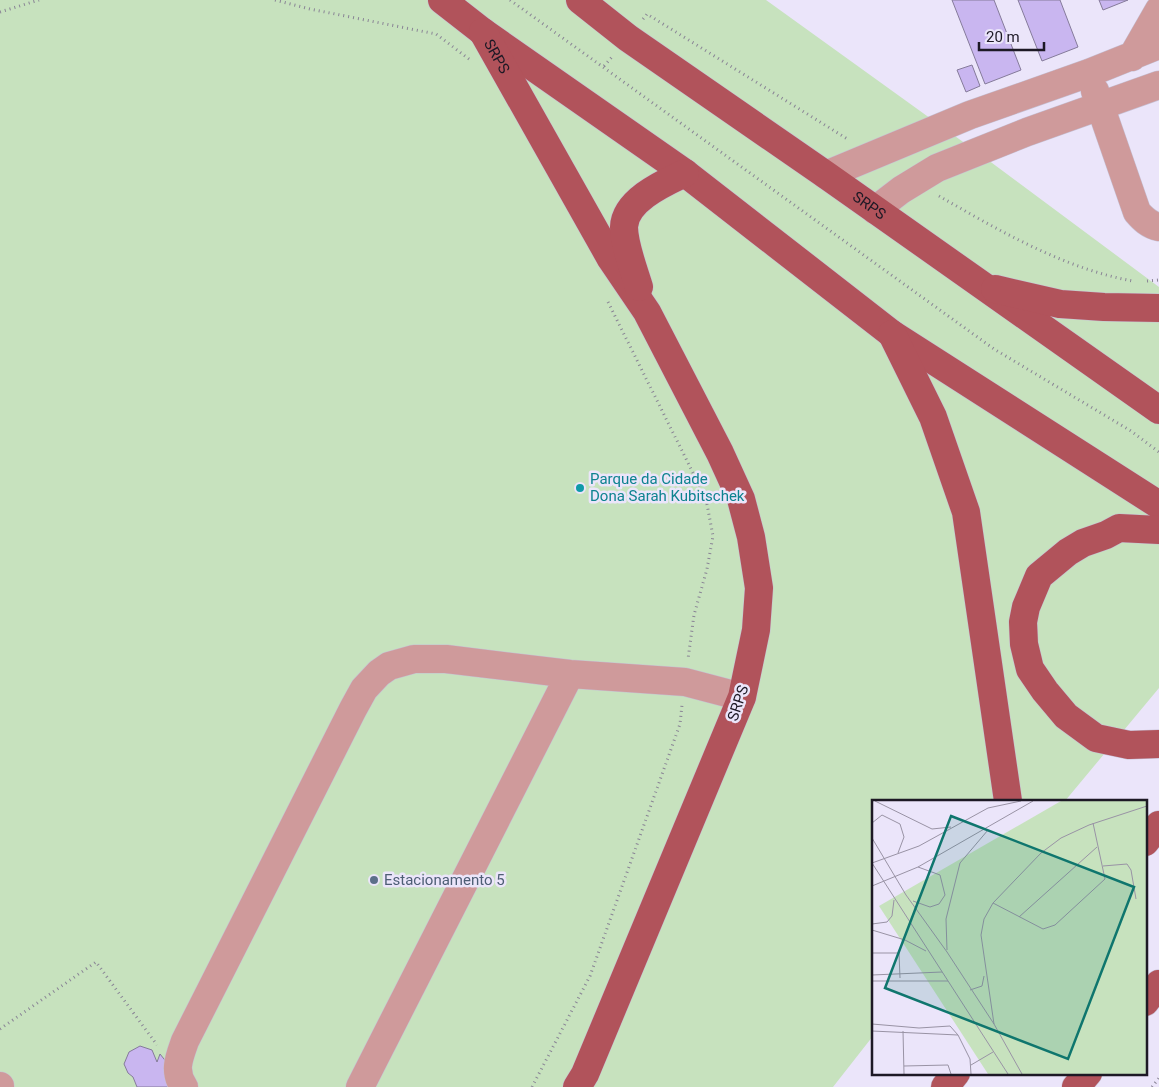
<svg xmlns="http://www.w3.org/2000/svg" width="1159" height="1087" font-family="Roboto,sans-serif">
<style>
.green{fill:#c7e2be}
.building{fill:#c9b6f0;stroke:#857b9a}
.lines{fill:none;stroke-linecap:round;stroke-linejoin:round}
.minor-casing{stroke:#c6c0d4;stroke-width:29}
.major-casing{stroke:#c6c0d4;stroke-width:29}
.path{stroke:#898495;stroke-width:3;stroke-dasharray:1 4;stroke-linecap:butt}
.minor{stroke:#cf9a9b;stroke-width:28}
.major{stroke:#b1535b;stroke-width:28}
.culture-dot{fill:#0f9aa8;stroke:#ebe5fa;stroke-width:2}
.service-dot{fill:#5c6f8a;stroke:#ebe5fa;stroke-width:2}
.labels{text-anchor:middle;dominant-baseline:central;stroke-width:5;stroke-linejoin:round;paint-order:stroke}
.street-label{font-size:15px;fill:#1d1925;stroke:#ebe5fa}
.culture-label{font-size:15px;fill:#0d838f;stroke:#ebe5fa;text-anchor:start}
.service-label{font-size:15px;fill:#4e5e75;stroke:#ebe5fa;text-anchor:start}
.inset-road{fill:none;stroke:#9993a5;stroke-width:1}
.view{fill:#0f766e;fill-opacity:0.15;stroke:#0f766e;stroke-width:2.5}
.inset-edge{fill:none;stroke:#1d1925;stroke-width:2.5}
</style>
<rect width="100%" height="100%" fill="#ebe5fa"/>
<path class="green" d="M0,0H766L984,157L1159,287V688L1065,801H873V1036L833,1087H0Z"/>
<path class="building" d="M952,0H994L1021,70L985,84Z
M1018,0H1060L1078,47L1042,61Z
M1099,0H1128L1103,10Z
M972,65L980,86L966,92L957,70Z
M140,1046L152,1050L157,1062L160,1054L172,1069L175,1087H137L133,1077L128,1073L124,1064L129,1052Z"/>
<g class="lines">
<defs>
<path id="minor" d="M1132,57L1159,10
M1095,91L1137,212C1143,219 1149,225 1159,227
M826,175L970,115L1089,73L1159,45
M875,210L901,190L937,168L1027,132L1159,85
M0,1086V1087
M184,1087C173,1071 179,1058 185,1041L353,709L364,689L379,673L389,666L414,659H446L570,674L685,682L742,697
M360,1087L570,674"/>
<g id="major">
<path d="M442,0L483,32L685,173L892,334L1159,505"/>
<path id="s1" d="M580,0L628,38L826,175L1159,410"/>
<path id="s2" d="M483,32L611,259L647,312L720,453L741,499L751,537L759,588L756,630L742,697L585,1074L577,1087"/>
<path d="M639,287C634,270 624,245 624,227C625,200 664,183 685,173"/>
<path d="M995,289L1060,304L1104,307L1159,308"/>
<path d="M892,334L933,417L966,512L1008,801"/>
<path d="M1159,530L1119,528L1106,535L1083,543L1068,552L1039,576L1026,607L1023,622L1024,644L1030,669L1045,691L1066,716L1096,738L1129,745L1159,744"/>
<path d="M1145,842L1159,825"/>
<path d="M1145,1002L1159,984"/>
<path d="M945,1087L956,1073"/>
<path d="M1076,1087L1088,1073"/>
</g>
</defs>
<use href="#minor" class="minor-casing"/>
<use href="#major" class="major-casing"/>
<path class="path" d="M275,0L310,9L436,34L469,59
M510,0L994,349L1131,431L1159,452
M0,12L39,0
M643,19L647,14L849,140
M604,66L612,57
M939,196C998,230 1065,269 1133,281
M1147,281L1159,280
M608,302L706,499L713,536L707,569L694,615L688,659
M0,1029L96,962L157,1045
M532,1087L590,976L680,724L682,705
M1152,1087L1159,1078"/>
<use href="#minor" class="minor"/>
<use href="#major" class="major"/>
</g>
<circle class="culture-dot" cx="580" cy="488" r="5"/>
<circle class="service-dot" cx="374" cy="880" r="5"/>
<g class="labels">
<g class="street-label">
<text stroke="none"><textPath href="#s2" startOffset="28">SRPS</textPath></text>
<text stroke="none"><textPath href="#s1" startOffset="355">SRPS</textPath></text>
<text transform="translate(738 703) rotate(-72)">SRPS</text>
</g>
<g class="culture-label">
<text x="590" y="479">Parque da Cidade<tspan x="590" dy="17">Dona Sarah Kubitschek</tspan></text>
</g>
<g class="service-label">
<text x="384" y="880">Estacionamento 5</text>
</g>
</g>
<g transform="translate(872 800)">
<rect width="275" height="275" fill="#ebe5fa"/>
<path d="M189,1H275V274H116L7,106Z" fill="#c7e2be"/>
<path class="inset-road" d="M3,1L60,29L79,27M0,23L10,15L28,24L32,37L26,53M0,38L34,95L75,152L122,224L150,274M0,63L136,274M0,63L47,46L116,8L149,1M231,66L255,64L259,70L264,99M0,86L46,67L161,1M41,101L58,107L67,104L73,95L68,75L46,67M121,103L171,129L183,125L233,79L221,23M147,117L225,47M0,124L15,122L20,116L22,100M0,130L33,140L54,151M75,150L74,119L88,63L116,30M0,153H27L28,178M0,175L70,172M0,181H76M98,190L110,186L112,176M0,224L47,228L78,226L86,235L0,231M122,224L109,135L112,119L121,103L169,53L189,38L217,25L275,6M31,231L32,274M86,235L98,259L99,274M99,265L121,252M32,266L76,265L79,274"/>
<path class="view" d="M79,16L262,87L196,259L13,188Z"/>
<rect width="275" height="275" class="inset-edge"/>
</g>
<path d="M979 42v8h65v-8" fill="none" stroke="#1d1925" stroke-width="2.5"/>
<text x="986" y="42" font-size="15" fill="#1d1925" stroke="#ebe5fa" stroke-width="4" paint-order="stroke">20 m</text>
</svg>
